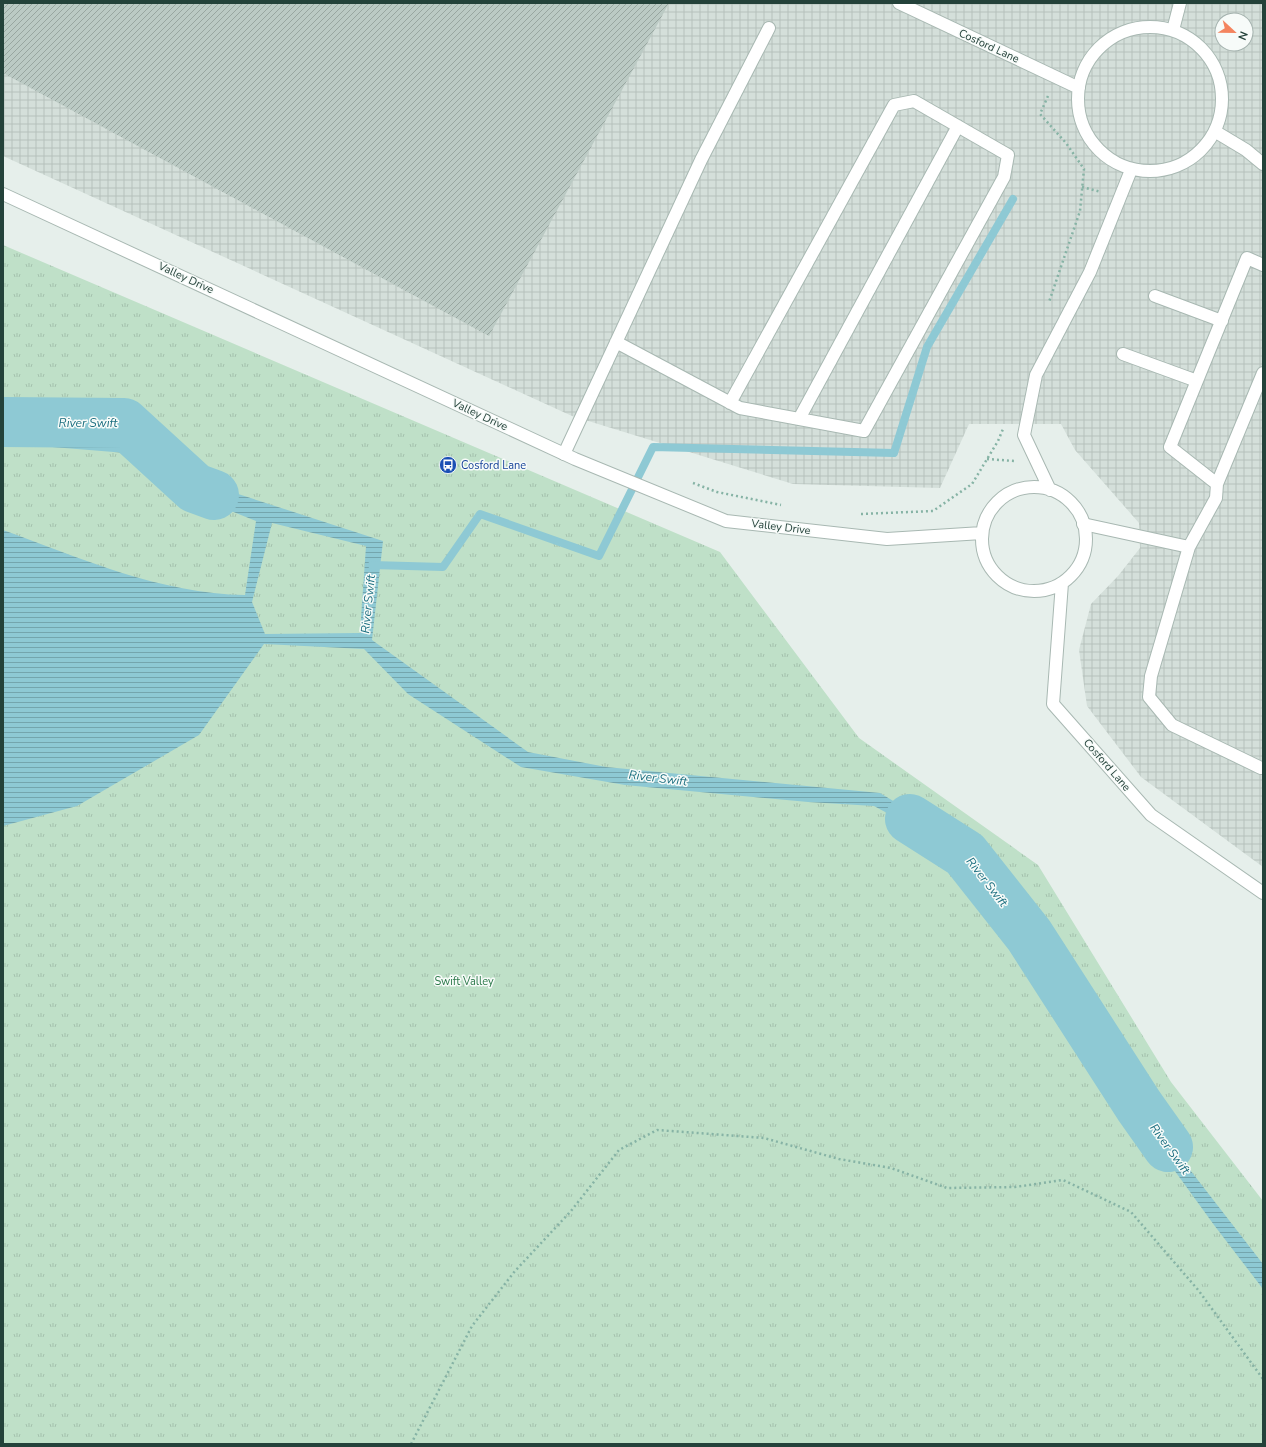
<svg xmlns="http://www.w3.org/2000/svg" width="1266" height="1447" font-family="'Nunito Sans',sans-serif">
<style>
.industrial{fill:url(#industrial-grid);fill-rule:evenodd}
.park{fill:url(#park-tufts)}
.water{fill:url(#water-rules);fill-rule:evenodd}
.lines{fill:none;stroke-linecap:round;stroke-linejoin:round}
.stream{stroke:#8ec9d4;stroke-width:8}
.river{stroke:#8ec9d4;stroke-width:50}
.building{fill:url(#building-hatch)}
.service-casing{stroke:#a8b8b2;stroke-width:14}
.minor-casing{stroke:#a8b8b2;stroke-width:14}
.path{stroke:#86b3a5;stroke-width:2.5;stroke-dasharray:2 3;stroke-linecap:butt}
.service{stroke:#fff;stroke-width:12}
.minor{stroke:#fff;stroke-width:12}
.labels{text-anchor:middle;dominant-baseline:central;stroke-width:3;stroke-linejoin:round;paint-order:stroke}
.street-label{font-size:11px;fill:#24423a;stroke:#f7fbf9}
.transit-label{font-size:11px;fill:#164399;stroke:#f7fbf9;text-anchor:start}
.park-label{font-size:11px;fill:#2d7a4b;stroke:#f7fbf9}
.water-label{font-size:12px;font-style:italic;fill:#1c6f80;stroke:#f7fbf9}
</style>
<defs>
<pattern id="industrial-grid" width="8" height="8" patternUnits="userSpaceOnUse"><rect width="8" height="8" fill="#d4dfda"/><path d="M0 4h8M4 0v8" fill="none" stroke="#b6c1bc"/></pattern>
<pattern id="park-tufts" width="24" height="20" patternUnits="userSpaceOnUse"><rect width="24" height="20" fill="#bfe0c8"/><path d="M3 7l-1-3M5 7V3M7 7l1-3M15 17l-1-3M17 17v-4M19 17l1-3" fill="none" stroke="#a4c1ad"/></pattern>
<pattern id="water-rules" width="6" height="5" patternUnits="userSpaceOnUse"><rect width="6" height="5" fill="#8ec9d4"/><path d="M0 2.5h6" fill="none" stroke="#74a5ad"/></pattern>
<pattern id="building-hatch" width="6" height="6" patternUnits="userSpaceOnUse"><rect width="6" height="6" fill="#bbcac4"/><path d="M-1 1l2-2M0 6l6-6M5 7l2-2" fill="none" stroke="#98a6a0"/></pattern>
</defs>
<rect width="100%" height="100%" fill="#e6efeb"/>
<path class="industrial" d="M3,3H1263V867L1141,777L1087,706L1079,650L1091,604L1118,576L1140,548L1139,523L1075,450L1061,424H969L940,488L793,484L572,416L3,156ZM1222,20H1246V44H1222Z"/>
<path class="park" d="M3,245L720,552L859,738L1038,865L1171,1082L1263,1201V1444H3Z"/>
<path class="water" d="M120,428L198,481L383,541L372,640L528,752L606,767L880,793L998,864L1025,900L1053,981L1104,1059L1263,1264V1289L1214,1225L1085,1047L1046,982L1021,911L991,869L874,806L808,802L625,785L521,767L408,694L364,649L264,644L199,735L77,806L3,826V530C80,558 161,594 245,595L256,521L206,501L126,453L3,443V430ZM272,523L366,546L360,633L265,634L252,602Z"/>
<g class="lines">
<path class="stream" d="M372,565L443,567L480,514L599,556L653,447L894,453L927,347L1013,199"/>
<path class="river" d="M3,422L124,423L195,488L214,495
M910,819L965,854L1029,935L1139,1106L1168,1147"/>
</g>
<path class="building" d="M3,3H669L489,336L3,73Z"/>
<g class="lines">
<defs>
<path id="service" d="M1173,30L1180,3
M1216,132L1246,150L1263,164
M1155,296L1222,321
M616,342L740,408L864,431L1004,177L1008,155L914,101L894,105L730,403
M1123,354L1197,381
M799,419L958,126
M564,454L701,160L769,28
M1217,484L1170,447L1247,258L1263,265
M1083,524L1189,547
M1261,768L1172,725L1149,697L1151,676L1189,547L1216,498L1217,484L1263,373"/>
<path id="minor" d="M899,3L1079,88
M1078 99a72 72 0 1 1 144 0a72 72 0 1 1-144 0Z
M3,194L575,459L726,521L887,539L982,533
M982 539a52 52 0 1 1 104 0a52 52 0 1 1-104 0Z
M1050,490L1024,435L1036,375L1090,272L1131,170
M1062,583L1053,704L1151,815L1263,893"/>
</defs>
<use href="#service" class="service-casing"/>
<use href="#minor" class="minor-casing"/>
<path class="path" d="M1048,96L1040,114L1066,143L1084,169L1080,211L1049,302
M1082,187L1101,192
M987,459L1014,461
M693,483L717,492L781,505
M861,514L933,511L972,484L998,441L1003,429
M411,1444L472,1326L515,1271L571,1211L619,1150L657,1130L764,1138L839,1159L891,1168L947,1188L1015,1187L1063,1180L1131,1212L1199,1291L1263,1379"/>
<use href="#service" class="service"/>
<use href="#minor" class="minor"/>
</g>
<defs>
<symbol id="bus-disc" viewBox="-11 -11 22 22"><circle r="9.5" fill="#1a4fb4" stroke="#f7fbf9"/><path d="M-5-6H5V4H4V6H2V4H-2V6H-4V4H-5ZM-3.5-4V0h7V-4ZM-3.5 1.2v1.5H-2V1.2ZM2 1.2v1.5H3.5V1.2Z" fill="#fff"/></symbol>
</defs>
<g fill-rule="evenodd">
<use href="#bus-disc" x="438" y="455" width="20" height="20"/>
</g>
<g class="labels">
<g class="street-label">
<text transform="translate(989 46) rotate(25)">Cosford Lane</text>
<text transform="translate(186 278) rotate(25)">Valley Drive</text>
<text transform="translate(480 415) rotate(25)">Valley Drive</text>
<text transform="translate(781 527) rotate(7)">Valley Drive</text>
<text transform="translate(1107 765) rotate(49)">Cosford Lane</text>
</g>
<g class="transit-label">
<text x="461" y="465">Cosford Lane</text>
</g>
<g class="park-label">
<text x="464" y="981">Swift Valley</text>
</g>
<g class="water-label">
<text x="88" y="423">River Swift</text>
<text transform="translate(368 604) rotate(-84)">River Swift</text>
<text transform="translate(658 778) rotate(7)">River Swift</text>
<text transform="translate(987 882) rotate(52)">River Swift</text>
<text transform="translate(1170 1149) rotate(54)">River Swift</text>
</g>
</g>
<rect width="1266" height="1447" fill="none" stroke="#24423a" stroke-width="8"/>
<g transform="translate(1234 32) rotate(112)"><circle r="19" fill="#f7fbf9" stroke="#a3b1ad"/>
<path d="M0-3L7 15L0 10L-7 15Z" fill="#f4845f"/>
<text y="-6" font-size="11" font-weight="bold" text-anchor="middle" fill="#24423a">N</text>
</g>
</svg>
